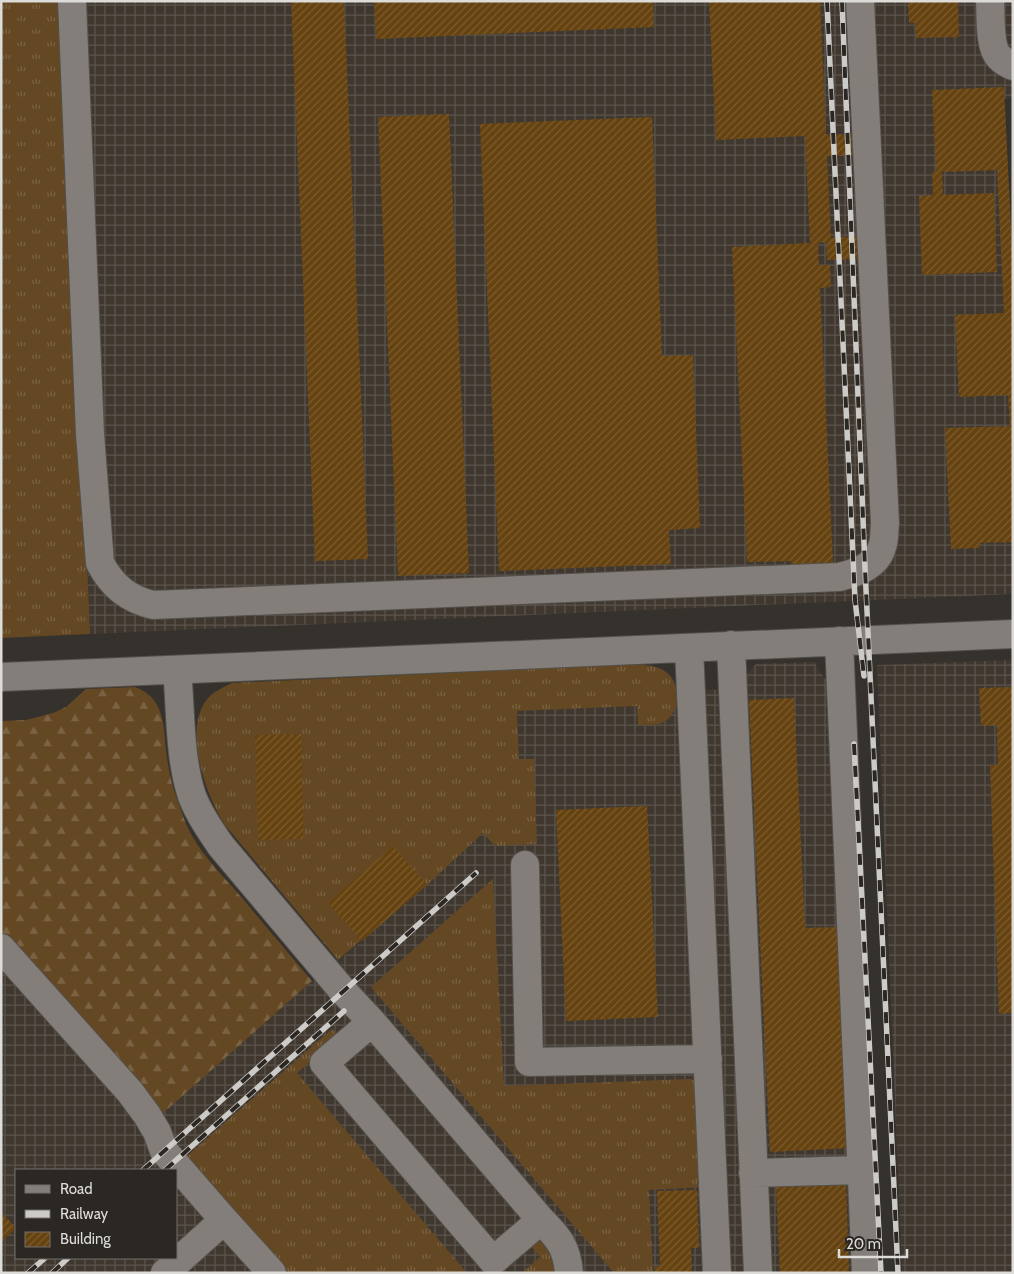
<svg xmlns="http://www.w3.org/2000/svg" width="1014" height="1274" font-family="Cabin,sans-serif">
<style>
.industrial{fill:url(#industrial-grid);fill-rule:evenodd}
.grass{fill:url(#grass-tufts)}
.forest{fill:url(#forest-firs)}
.building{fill:url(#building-hatch)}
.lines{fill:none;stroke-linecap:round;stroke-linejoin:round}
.minor-casing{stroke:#53504c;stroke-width:30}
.minor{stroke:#837e79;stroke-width:28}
.rail-casing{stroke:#cdcbc8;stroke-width:5.5}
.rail{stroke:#2b2723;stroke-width:4;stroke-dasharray:11;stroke-linecap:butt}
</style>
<defs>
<pattern id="industrial-grid" width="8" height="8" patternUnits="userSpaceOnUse" patternTransform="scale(1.25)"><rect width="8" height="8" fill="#40382f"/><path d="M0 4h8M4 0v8" fill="none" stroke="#5b544d"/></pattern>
<pattern id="grass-tufts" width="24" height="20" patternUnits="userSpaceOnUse" patternTransform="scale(1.25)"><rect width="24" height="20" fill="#644824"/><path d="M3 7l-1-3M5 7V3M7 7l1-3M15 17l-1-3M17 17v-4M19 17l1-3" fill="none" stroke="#7a6243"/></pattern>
<pattern id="forest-firs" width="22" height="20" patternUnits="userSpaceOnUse" patternTransform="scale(1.25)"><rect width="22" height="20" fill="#644824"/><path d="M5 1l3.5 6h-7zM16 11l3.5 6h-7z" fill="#7a6243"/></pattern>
<pattern id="building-hatch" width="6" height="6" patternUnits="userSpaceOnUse" patternTransform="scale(1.25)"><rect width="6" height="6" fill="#65420f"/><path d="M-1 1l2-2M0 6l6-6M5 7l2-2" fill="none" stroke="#7b5d31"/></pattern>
</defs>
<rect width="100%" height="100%" fill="#35312d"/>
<path class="industrial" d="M64,1H1013V98L1004,99L1013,269V594L90,634Z
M1013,660V1273H902L877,665Z
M814,662L825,679L846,678L875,1273H1V938L161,1115L337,959L339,960L362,941L427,885L484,832L533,759H519L517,710L637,706L638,725H653L662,723L672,714L675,707L676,691L739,689L742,679L756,664ZM16,1170H176V1258H16Z"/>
<path class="grass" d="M1,1H64L90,634L1,638Z
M628,664C639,665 653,664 663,670C682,680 682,714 662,723C655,726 645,725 638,725L637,706L517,711L519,759H534L537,844L495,846L483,833L427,885L338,960L225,825C206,796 181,727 209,697C215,691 224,687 232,683Z
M493,879L504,1086L691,1079L695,1081L706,1187L649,1190L653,1273H614L371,987Z
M332,1029L339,1037L297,1073L467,1273H289L187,1156Z
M537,1237C548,1248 552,1257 555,1273H522L540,1257L529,1244Z"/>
<path class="forest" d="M135,687C167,699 163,729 167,758C169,772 172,785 177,799C181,810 185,823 191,834C204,858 226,879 243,899C266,927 289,954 312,981L161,1115L1,938V721L26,720L53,713L66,707L86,689Z"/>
<path class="building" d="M291,1H344L368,559L315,561Z
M374,1H653L654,27L376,39Z
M709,1H820L826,135L854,134L855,155L827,156L831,238L859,236L860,259L827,260L826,242L818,243L819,265H830L831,287L820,288L833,563L791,565V561L747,562L732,247L810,243L805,136L716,140Z
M908,1H958L959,37L916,38L915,23H909Z
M1004,87L1013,269V542L980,543V548L951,549L945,428L1010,426L1008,395L959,397L955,315L1004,313L997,170L942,172L943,195L994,193L997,272L922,275L919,196L933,195L932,172H936L932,90Z
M449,114L469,573L398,576L378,117Z
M652,117L662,356L693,355L700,528L669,530L671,564L499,571L480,124Z
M1013,687V1013L999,1014L990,765H998L997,725L981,726L979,688Z
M794,698L805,928L840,927L851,1148L770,1152L749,700Z
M301,734L304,839L258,840L255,735Z
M647,806L658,1017L566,1021L556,810Z
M393,846L427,885L362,941L328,903Z
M846,1183L849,1273H780L776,1187Z
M697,1190L699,1248H691L692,1273H655V1266H660L657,1191Z
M1,1212L16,1228L1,1242Z"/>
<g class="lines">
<defs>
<path id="minor" d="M72,1L90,434L100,563C112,586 128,599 153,605L839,577C856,573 877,566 882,547C885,540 884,531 885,523L860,1
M990,1C991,15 989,47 999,57C1003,61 1008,64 1013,66
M839,641L866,1273
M731,645L758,1273
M689,648L717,1273
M177,670C181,711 179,757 192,796C199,814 210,830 221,846L343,991L372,1022L541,1220C558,1237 567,1247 569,1273
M1,677L1013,634
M525,865L529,1062L708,1059
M1,948L130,1092L147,1115L157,1132L164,1151L224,1220
M372,1022L324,1063L493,1261L541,1220
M753,1173L861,1170
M165,1273L224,1220L272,1273"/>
</defs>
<use href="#minor" class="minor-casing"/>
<use href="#minor" class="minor"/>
<defs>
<path id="rail" d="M827,1L855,600L864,676
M842,1L865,568L898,1273
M854,744L881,1273
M143,1170L476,873
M165,1170L344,1011
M28,1273L45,1258
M52,1273L68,1258"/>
</defs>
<use href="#rail" class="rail-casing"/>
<use href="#rail" class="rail"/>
</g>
<rect width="1014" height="1274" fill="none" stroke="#dedcd9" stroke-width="5"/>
<rect x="15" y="1169" width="162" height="90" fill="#2b2723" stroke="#736f6c"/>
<rect x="25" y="1185" width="25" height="8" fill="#837e79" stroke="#736f6c"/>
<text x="60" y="1194" font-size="15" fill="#dedcd9">Road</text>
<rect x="25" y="1210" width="25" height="8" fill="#cdcbc8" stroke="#736f6c"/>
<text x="60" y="1219" font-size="15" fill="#dedcd9">Railway</text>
<rect x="25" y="1232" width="25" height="15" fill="url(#building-hatch)" stroke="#736f6c"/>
<text x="60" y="1244" font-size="15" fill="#dedcd9">Building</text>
<path d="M839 1249v8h68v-8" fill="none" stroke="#dedcd9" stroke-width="2.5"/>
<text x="846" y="1249" font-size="15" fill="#dedcd9" stroke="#2b2723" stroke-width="4" paint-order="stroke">20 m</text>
</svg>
